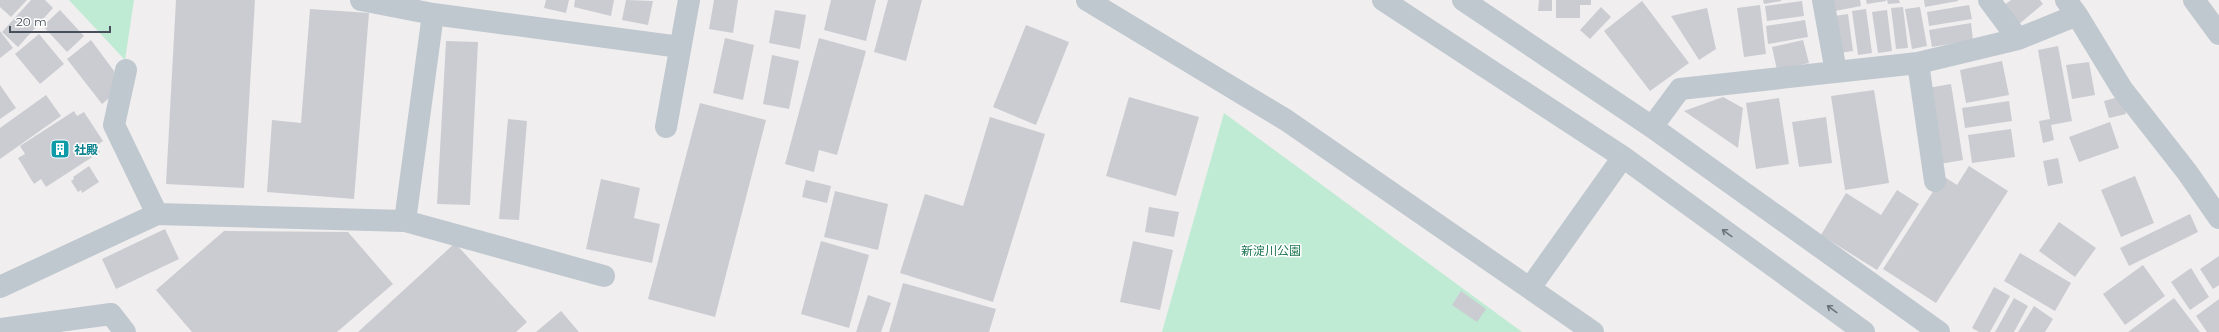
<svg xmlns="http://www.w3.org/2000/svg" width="2219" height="332" font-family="Montserrat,'Noto Sans JP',sans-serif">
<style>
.green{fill:#bfebd4}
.building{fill:#cbccd2}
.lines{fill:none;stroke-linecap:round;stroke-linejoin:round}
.minor{stroke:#bfc7cf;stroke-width:22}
.oneway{stroke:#6b737d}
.labels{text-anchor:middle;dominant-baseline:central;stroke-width:3;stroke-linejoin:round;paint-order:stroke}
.culture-label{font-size:12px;font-weight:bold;fill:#0d838f;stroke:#fff;text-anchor:start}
.park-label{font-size:12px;fill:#1d7652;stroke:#fff}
</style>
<rect width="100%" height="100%" fill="#f0eeee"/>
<path class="green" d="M69,0H134L125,60Z
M1224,113L1522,332H1162Z"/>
<path class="building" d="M0,0H27L11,17L0,7Z
M31,0H45L53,8L18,47L2,32Z
M176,0H255L244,188L166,184Z
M546,0H569L566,13L544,8Z
M575,0H614L611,16L574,7Z
M626,0L653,1L648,25L622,20Z
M714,0H738L733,33L709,29Z
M831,0H876L866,41L824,30Z
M888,0H922L906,61L874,52Z
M1539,0H1552V11H1538Z
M1556,0H1591V5H1580V18H1556Z
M1763,0H1781V1L1764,4Z
M1833,0H1860L1861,6L1835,11Z
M1866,0H1886V1L1867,4Z
M1887,0H1899L1900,3L1888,4Z
M1924,0H1958V1L1925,7Z
M2011,0H2040L2043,4L2018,25L2003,6Z
M1642,1L1689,63L1650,91L1604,31Z
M1802,1L1804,16L1767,21L1765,6Z
M1760,5L1766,54L1744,57L1737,8Z
M1969,5L1972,19L1929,26L1927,12Z
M1601,7L1611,17L1590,39L1580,30Z
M1903,7L1908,48L1896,49L1891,8Z
M1920,7L1927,46L1912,49L1905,9Z
M1707,8L1716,49L1699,60L1671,16Z
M310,9L369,13L354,199L267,192L272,120L301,123Z
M1866,9L1872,53L1858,55L1852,11Z
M60,10L84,36L67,52L43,26Z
M775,10L806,15L800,49L769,43Z
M1887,10L1892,51L1878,53L1872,12Z
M1848,14L1853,51L1840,53L1834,16Z
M1805,20L1808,37L1768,44L1766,26Z
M1971,23L1973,40L1932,47L1929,30Z
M1026,25L1069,42L1036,125L993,107Z
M0,31L13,48L0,58Z
M39,34L64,64L40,84L15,54Z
M725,38L754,45L743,100L713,93Z
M819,38L866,51L837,155L819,150L814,172L785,164Z
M91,40L114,71L113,95L102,104L67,59Z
M1803,40L1809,63L1777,70L1772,47Z
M446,41L478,42L470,205L437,204Z
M2058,46L2072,121L2051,125L2054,140L2043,143L2039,121L2050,119L2038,50Z
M772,55L799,61L789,109L763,104Z
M2002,61L2009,95L1966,103L1960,70Z
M2089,62L2095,95L2072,99L2066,65Z
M1951,84L1963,160L1940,164L1928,88Z
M0,85L16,108L0,119Z
M1874,90L1889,183L1845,190L1831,96Z
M46,95L61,116L0,159V128Z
M2122,96L2126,114L2109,118L2104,101Z
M1129,97L1199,117L1176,196L1106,176Z
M1723,97L1743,108L1738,148L1684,111Z
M1779,98L1789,164L1756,169L1746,103Z
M2009,101L2012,121L1965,128L1962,108Z
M700,103L766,120L715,317L648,299Z
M74,111L77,116L84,112L103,141L96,146L100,152L46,187L41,179L34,184L18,158L25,154L20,146Z
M990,117L1045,134L993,302L900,273L925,194L963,206Z
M1826,117L1832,163L1799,167L1792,122Z
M508,119L527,121L519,220L499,219Z
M2110,122L2119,148L2079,162L2069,137Z
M2011,129L2015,157L1972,163L1968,135Z
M2058,158L2063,183L2048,186L2043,161Z
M89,166L99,182L82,193L81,190L78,192L71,181L74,179L73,177Z
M1969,166L2008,191L1936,303L1883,269L1943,176L1957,185Z
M2135,176L2154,223L2121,237L2101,190Z
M601,179L640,188L634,218L660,224L652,263L586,249Z
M806,180L831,186L827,203L802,197Z
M1897,190L1919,204L1877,270L1821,235L1846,193L1881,215Z
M835,191L888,204L878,250L824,237Z
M1149,207L1179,212L1174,237L1145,232Z
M2190,214L2198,232L2129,266L2120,248Z
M2059,222L2096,248L2075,277L2039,251Z
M165,229L179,259L116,289L102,259Z
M224,231L348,232L393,284L337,332H192L156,290Z
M821,241L869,255L849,328L801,314Z
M1133,241L1173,250L1160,310L1120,302Z
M455,243L527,322L516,332H358Z
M2020,253L2071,283L2055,311L2004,281Z
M2219,256V285L2213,289L2200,269Z
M2143,265L2165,296L2125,325L2103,294Z
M2191,268L2209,297L2190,310L2171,282Z
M903,283L996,309L989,332H889Z
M1994,287L2010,296L1990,332H1979L1972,328Z
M1461,291L1486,309L1477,322L1452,305Z
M868,295L891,303L881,332H856Z
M2014,298L2028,306L2014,332H1995Z
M2174,298L2200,332H2128Z
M2219,299V332H2207L2196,316Z
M2034,306L2053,319L2045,332H2018Z
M561,311L579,332H536Z"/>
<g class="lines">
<path class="minor" d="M361,0L433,14L680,47
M1087,0L1286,120L1593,332
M1383,0L1623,157L1864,332
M1463,0L1652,127L1939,332
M1823,0L1836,72
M1989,0L2018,39
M2066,0L2077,15L2122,89L2187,172L2219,218
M2194,0L2219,34
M1918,63L1935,181
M126,70L114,125L157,214
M666,127L689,0
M1652,127L1680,89L1918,63L2018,39L2077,15
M405,221L433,14
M0,287L157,214L405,221L604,276
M1530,288L1623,157
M0,329L111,314L125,332"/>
</g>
<defs><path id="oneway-shaft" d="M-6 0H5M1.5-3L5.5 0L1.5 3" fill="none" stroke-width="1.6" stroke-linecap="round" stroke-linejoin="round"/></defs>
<g class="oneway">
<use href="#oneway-shaft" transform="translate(1727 233) rotate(-144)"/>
<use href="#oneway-shaft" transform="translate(1832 309) rotate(-144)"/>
</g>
<defs>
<symbol id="building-square" viewBox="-11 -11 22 22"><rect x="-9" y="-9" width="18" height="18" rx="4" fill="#0f9aa8" stroke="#fff"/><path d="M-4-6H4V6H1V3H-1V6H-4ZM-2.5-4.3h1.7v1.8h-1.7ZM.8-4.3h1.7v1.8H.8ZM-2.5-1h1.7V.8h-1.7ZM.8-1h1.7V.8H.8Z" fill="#fff"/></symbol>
</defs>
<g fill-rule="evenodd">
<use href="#building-square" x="49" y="138" width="22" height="22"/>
</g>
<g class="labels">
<g class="culture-label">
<text x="74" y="149">社殿</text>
</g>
<g class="park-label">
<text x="1271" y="250">新淀川公園</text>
</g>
</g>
<path d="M10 26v6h100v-6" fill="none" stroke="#474f5a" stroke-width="2"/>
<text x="16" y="26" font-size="12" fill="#474f5a" stroke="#ffffff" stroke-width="3" paint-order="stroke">20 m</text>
</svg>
